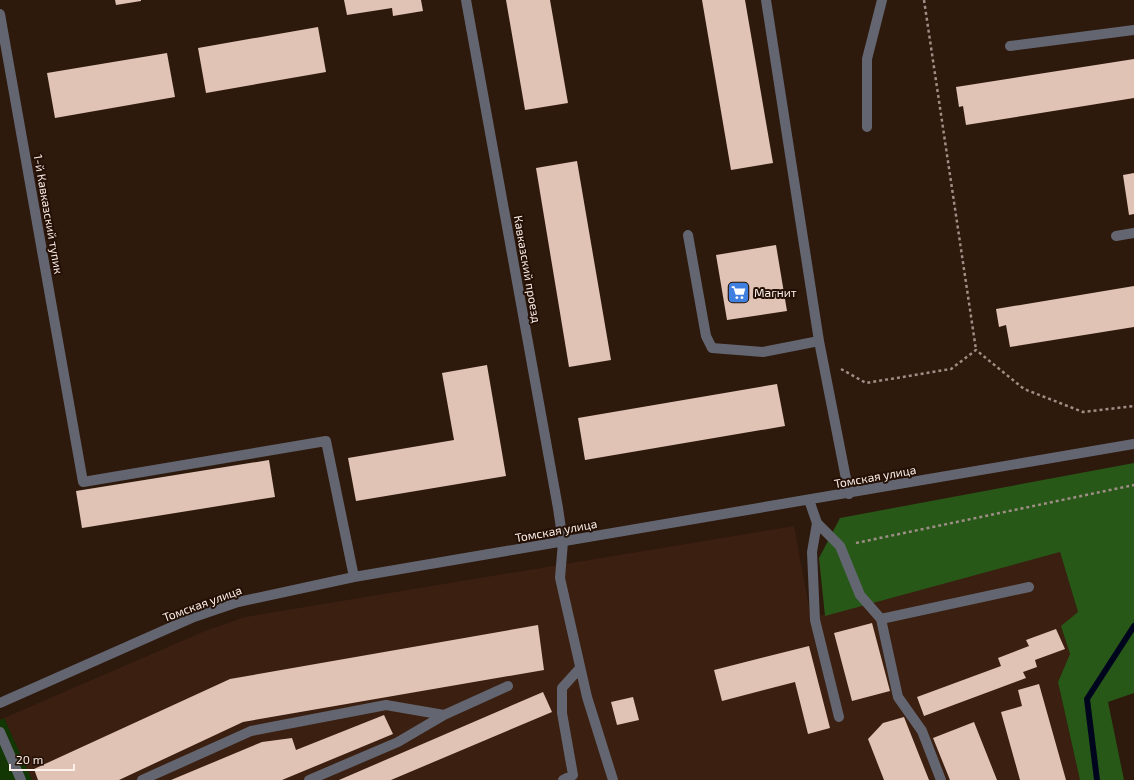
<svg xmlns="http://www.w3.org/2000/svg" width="1134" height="780" font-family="'Exo 2',sans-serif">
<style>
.built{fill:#3b1f10}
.green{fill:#123705}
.forest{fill:#285818}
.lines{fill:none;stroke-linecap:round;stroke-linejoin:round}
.stream{stroke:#00051e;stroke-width:6}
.building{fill:#e0c3b4}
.path{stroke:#9f8e86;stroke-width:2.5;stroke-dasharray:3 3;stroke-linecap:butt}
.minor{stroke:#636671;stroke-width:10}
.labels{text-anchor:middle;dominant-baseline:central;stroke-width:4;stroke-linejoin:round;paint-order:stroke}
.street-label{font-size:12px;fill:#fdf0ea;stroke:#241005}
.poi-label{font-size:12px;fill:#fdf0ea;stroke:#241005;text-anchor:start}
</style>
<rect width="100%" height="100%" fill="#2e190d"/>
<path class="built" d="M794,526L811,618L1060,552L1078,613L1062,626L1070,654L1058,682L1080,780H32L4,718L205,631L245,617Z"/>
<path class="green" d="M4,718L32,780H0V720Z"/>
<path class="forest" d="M1134,463V693L1108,702L1124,780H1080L1058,682L1070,654L1061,626L1078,612L1060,552L825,616L819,558L840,518Z"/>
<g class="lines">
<path class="stream" d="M1097,780L1087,699L1134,626"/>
</g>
<path class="building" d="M115,0H141V1L116,5Z
M344,0H421L423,11L393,16L392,8L347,15Z
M506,0H550L568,103L525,110Z
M702,0H745L773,163L731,170Z
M318,27L326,72L206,93L198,48Z
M167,53L175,97L55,118L47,73Z
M1134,59V98L966,125L963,106L959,107L956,87Z
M577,161L611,360L569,367L536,168Z
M1134,173V214L1129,215L1123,175Z
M776,245L787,311L727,320L716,255Z
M1134,286V327L1010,347L1006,325L999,327L996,309Z
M487,365L506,476L356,501L348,458L454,440L442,373Z
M777,384L785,426L585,460L578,418Z
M269,460L275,497L82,528L76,491Z
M872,623L890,691L852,701L834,633Z
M538,625L544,670L243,722L119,780H38L34,769L230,679Z
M1056,629L1065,649L1035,660L1037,667L1023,672L1026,678L924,716L917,697L1001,666L998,658L1029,646L1026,640Z
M809,646L830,728L808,734L795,682L722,701L714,670Z
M1039,684L1066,780H1020L1001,712L1022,706L1018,690Z
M543,692L552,712L391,780H339Z
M633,697L639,720L617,725L611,702Z
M384,715L393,734L282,780H171L262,742L292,738L296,750Z
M904,717L929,780H884L868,739L883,723Z
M974,722L997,780H950L933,738Z"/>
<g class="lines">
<path class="path" d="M924,0L976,350
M841,369L866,383L951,369L976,350L1024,389L1083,412L1134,406
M856,543L1134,485"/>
<path class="minor" d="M466,0L558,508L563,542L560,578L587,697L613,780
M766,0L819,341L849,494
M0,14L83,482L326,441L354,577
M1010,46L1134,30
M867,127V59L882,0
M688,235L706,336L712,348L763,352L819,341
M1116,236L1134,233
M809,500L817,523L812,552L815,620L839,717
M817,523L840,546L860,595L881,619L898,697L922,731L941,780
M881,619L1029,587
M0,703L194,617L238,602L354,577L1134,444
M0,732L21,780
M142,780L251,731L386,705L444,715
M309,780L398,742L444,715L508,686
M563,780L573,775L562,713V688L580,668"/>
</g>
<defs>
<symbol id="supermarket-square" viewBox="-11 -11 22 22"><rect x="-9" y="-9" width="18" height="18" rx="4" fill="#3f7fe0" stroke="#241005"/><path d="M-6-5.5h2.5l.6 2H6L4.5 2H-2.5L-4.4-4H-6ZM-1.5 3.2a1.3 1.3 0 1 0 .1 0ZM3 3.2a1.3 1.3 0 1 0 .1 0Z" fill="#fff"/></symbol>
</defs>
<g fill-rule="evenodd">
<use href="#supermarket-square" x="726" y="280" width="25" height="25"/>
</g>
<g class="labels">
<g class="street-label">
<text transform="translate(49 214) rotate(80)">1-й Кавказский тупик</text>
<text transform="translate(528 269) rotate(80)">Кавказский проезд</text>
<text transform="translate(875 476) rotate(-10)">Томская улица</text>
<text transform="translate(556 530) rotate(-10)">Томская улица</text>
<text transform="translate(202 603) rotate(-20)">Томская улица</text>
</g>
<g class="poi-label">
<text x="754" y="292">Магнит</text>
</g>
</g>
<path d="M10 764v6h64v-6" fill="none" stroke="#fdf0ea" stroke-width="2"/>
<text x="16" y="764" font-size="12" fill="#fdf0ea" stroke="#241005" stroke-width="3" paint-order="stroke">20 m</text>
</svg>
